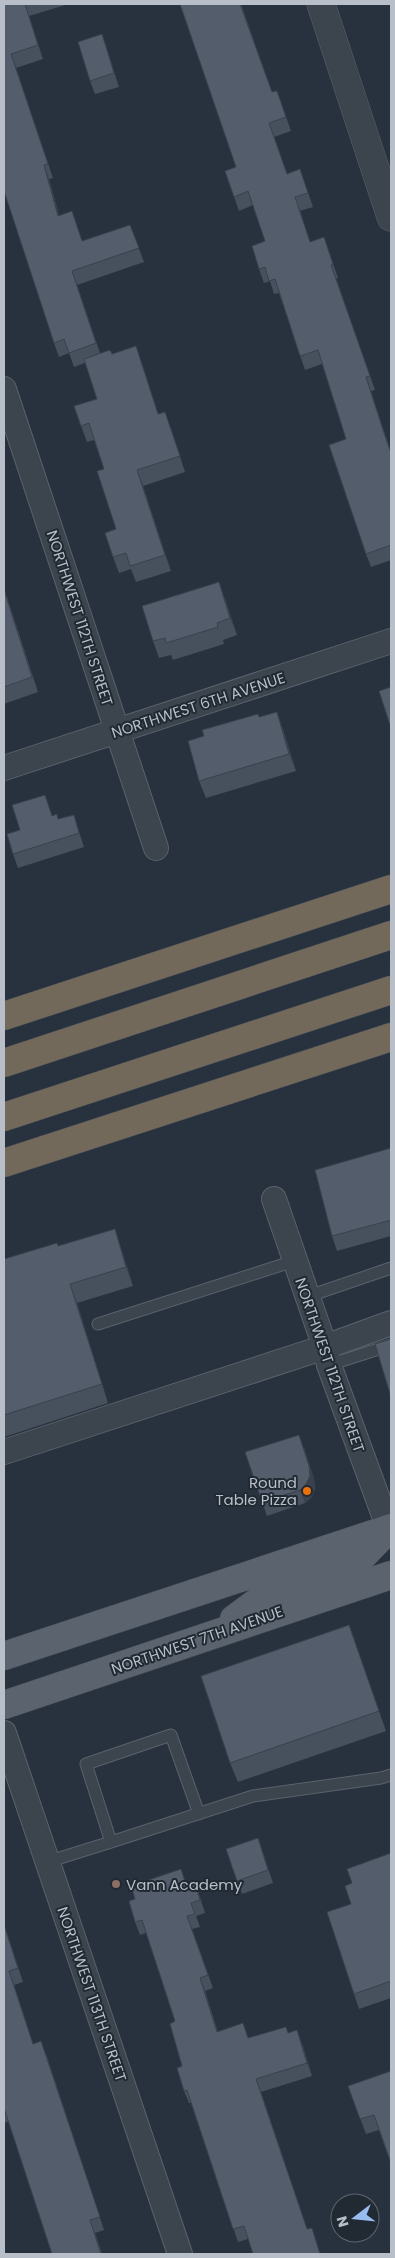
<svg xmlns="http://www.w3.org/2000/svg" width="395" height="2258" font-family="Poppins,sans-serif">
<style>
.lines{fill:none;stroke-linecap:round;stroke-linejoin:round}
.service-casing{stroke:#5a626c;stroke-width:13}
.minor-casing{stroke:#5a626c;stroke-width:26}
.tertiary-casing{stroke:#5a626c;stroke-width:29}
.primary-casing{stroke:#454d57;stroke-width:29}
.motorway-casing{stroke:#474f59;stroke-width:29}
.service{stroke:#3c444e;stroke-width:11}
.minor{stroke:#3c444e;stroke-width:24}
.tertiary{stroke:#3c444e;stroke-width:28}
.primary{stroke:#5a636e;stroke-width:28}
.motorway{stroke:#73695a;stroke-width:28}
.wall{fill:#47505d}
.shaded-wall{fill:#3a414c}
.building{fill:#535d6c;stroke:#3a414c}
.food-dot{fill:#e8710a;stroke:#212933;stroke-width:2}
.education-dot{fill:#8d6e63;stroke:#212933;stroke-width:2}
.labels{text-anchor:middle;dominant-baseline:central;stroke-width:4;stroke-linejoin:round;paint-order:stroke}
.street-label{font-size:15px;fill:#b8bfc9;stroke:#212933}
.poi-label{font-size:15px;fill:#b8bfc9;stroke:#212933;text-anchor:end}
</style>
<rect width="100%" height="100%" fill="#28323e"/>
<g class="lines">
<defs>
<path id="service" d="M306,1297L391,1268
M98,1324L294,1261
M329,1365L391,1345
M199,1814L171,1735L86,1764L111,1842L253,1796L381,1778L391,1775
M47,1862L111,1842"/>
<path id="minor" d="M4,389L156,848
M4,768L391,641
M274,1199L325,1347L329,1365L389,1529
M4,1452L325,1347L391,1323
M4,1733L180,2254"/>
<path id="tertiary" d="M321,4L391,217"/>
<path id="primary" d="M234,1619L265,1596L350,1569L386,1532
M4,1656L391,1528
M4,1705L391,1575"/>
<path id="motorway" d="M4,1016L391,889
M4,1063L391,935
M4,1117L391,990
M4,1163L391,1037"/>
</defs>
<use href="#service" class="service-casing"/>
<use href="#minor" class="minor-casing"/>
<use href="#tertiary" class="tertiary-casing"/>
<use href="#primary" class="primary-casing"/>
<use href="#motorway" class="motorway-casing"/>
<use href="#service" class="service"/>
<use href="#minor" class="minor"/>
<use href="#tertiary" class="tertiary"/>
<use href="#primary" class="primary"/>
<use href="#motorway" class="motorway"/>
</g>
<path class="wall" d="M4,4H69L29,16L43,59L16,68L53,178L49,179L59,215L83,241L130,225L144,262L77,285L100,353L112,354L136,346L158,414L171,428L185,472L143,486L171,571L136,582L131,569L119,573L113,557L116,529L104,469L94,440L87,442L81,426L97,399L85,363L74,367L69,353L59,357L54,343Z
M180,4H241L272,92L277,91L291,131L274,137L287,174L300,169L313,207L300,211L310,242L324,237L338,278H336L375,390L371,391L391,453V560L371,567L366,554L346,439L322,364L305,370L279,293L274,294L270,281L264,283L259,269L265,241L253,205L239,211L225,171L236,167Z
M102,34L119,87L95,94L90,81Z
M4,588L38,692L4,704Z
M225,599L237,635L223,640L224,644L173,660L171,655L159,658L153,641Z
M259,717L283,729L296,771L206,798L199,781L204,736Z
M74,815L84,847L18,868L13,854L20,830L52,816L58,819Z
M391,1148V1236L337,1251L332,1236Z
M115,1229L133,1286L77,1303L108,1403L4,1437V1259L58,1246Z
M304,1448L314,1479L315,1489L311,1498L305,1503L267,1516L245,1452Z
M349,1625L386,1731L238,1782L230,1763Z
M258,1838L273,1883L242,1894L226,1849Z
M391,1853V1998L359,2009L354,1994L351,1904L352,1883Z
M195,1882L205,1913L196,1916L200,1927L192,1929L213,1988L205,1991L218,2032L248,2038L286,2027L288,2033L302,2043L312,2076L261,2092L307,2229L321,2254L248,2239L238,2242L191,2103H189L184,2091L182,2066L175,2021L146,1933L140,1935L135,1922V1899Z
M4,1924L23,1982L14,1985L33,2044L46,2054L104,2230L95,2233L102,2254H52L9,2121L4,2123Z
M391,2071V2164L379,2130L366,2134L348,2086Z"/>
<path class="shaded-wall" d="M102,34L107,48L119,87L114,73Z
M44,165L49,179L63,230L58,216Z
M136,346L142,363L164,431L158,414Z
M366,377L371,391L387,441L382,427Z
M137,470L143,486L171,571L165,555Z
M219,582L225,599L237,635L230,618Z
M4,588L38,692L4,590Z
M277,712L283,729L296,771L289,754Z
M74,815L78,828L84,847L79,833Z
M115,1229L133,1286L126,1267Z
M70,1284L77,1303L108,1403L102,1384Z
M304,1448L314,1479L315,1489L311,1498L305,1503L300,1490Z
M200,1978L205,1991L222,2045L217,2032Z
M297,2030L302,2043L312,2076L307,2063Z"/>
<path class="building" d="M4,4H25L38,45L11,54L48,164L44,165L58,216L72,211L82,241L130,225L139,248L72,271L96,343L69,353L64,339L54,343L4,191Z
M180,4H240L272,92L277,91L286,117L269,123L287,174L300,169L308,193L295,197L310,242L324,237L333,264L331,265L370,376L366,377L382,427L391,453V545L366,554L329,445L346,439L318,350L300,356L275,279L269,281L265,267L259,269L252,246L265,241L248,191L234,197L225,171L236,167Z
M102,34L114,73L90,81L78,42Z
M136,346L158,414L165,412L180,456L137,470L165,555L130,566L126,553L113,557L105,533L116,529L97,471L104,469L89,423L81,426L74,406L97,399L84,359L110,350L112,354Z
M219,582L230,618L217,623L218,627L166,643L165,638L153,641L142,606Z
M4,590L32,677L4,687Z
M391,687V728L379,691Z
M277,712L289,754L199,781L188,741L204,736L202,730L258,714L259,717Z
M45,795L52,816L57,814L58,819L74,815L79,833L13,854L7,834L20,830L12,805Z
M391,1148V1220L332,1236L315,1170Z
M115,1229L126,1267L70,1284L102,1384L4,1415V1259L57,1243L58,1246Z
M391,1339V1397L375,1344Z
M299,1435L309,1466L310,1476L306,1484L300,1490L262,1502L245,1452Z
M349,1625L379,1711L230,1763L201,1676Z
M258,1838L268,1870L237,1881L226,1849Z
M391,1853V1981L354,1994L327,1912L351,1904L345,1886L352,1883L347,1869Z
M181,1869L186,1885L195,1882L200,1900L191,1903L195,1914L187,1916L208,1975L200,1978L217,2032L243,2023L248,2038L286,2027L288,2033L297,2030L307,2063L256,2079L307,2229L312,2228L320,2254H253L244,2226L233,2229L187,2090L184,2091L177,2068L182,2066L170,2024L175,2021L142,1920L135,1922L129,1901L135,1899L131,1886Z
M4,1925L18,1968L9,1971L33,2044L41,2041L100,2217L90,2220L101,2254H52L4,2108Z
M391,2071V2159L390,2160L374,2115L360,2119L348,2086Z"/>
<circle class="food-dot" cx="307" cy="1491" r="5"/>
<circle class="education-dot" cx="116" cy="1884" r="5"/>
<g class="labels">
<g class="street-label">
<text transform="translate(80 618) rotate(72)">NORTHWEST 112TH STREET</text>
<text transform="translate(198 705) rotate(-18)">NORTHWEST 6TH AVENUE</text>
<text transform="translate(330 1365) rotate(71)">NORTHWEST 112TH STREET</text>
<text transform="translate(197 1640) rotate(-19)">NORTHWEST 7TH AVENUE</text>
<text transform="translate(92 1994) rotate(71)">NORTHWEST 113TH STREET</text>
</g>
<g class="poi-label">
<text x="297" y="1482">Round<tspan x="297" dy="17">Table Pizza</tspan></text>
<text x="126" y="1884" text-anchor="start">Vann Academy</text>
</g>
</g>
<rect width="395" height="2258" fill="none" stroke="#b8bfc9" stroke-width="10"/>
<g transform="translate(355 2218) rotate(254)"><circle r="24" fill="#212933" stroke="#5d656f"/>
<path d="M0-4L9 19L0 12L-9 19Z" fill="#97bcef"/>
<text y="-8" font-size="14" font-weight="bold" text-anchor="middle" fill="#b8bfc9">N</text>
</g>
</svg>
